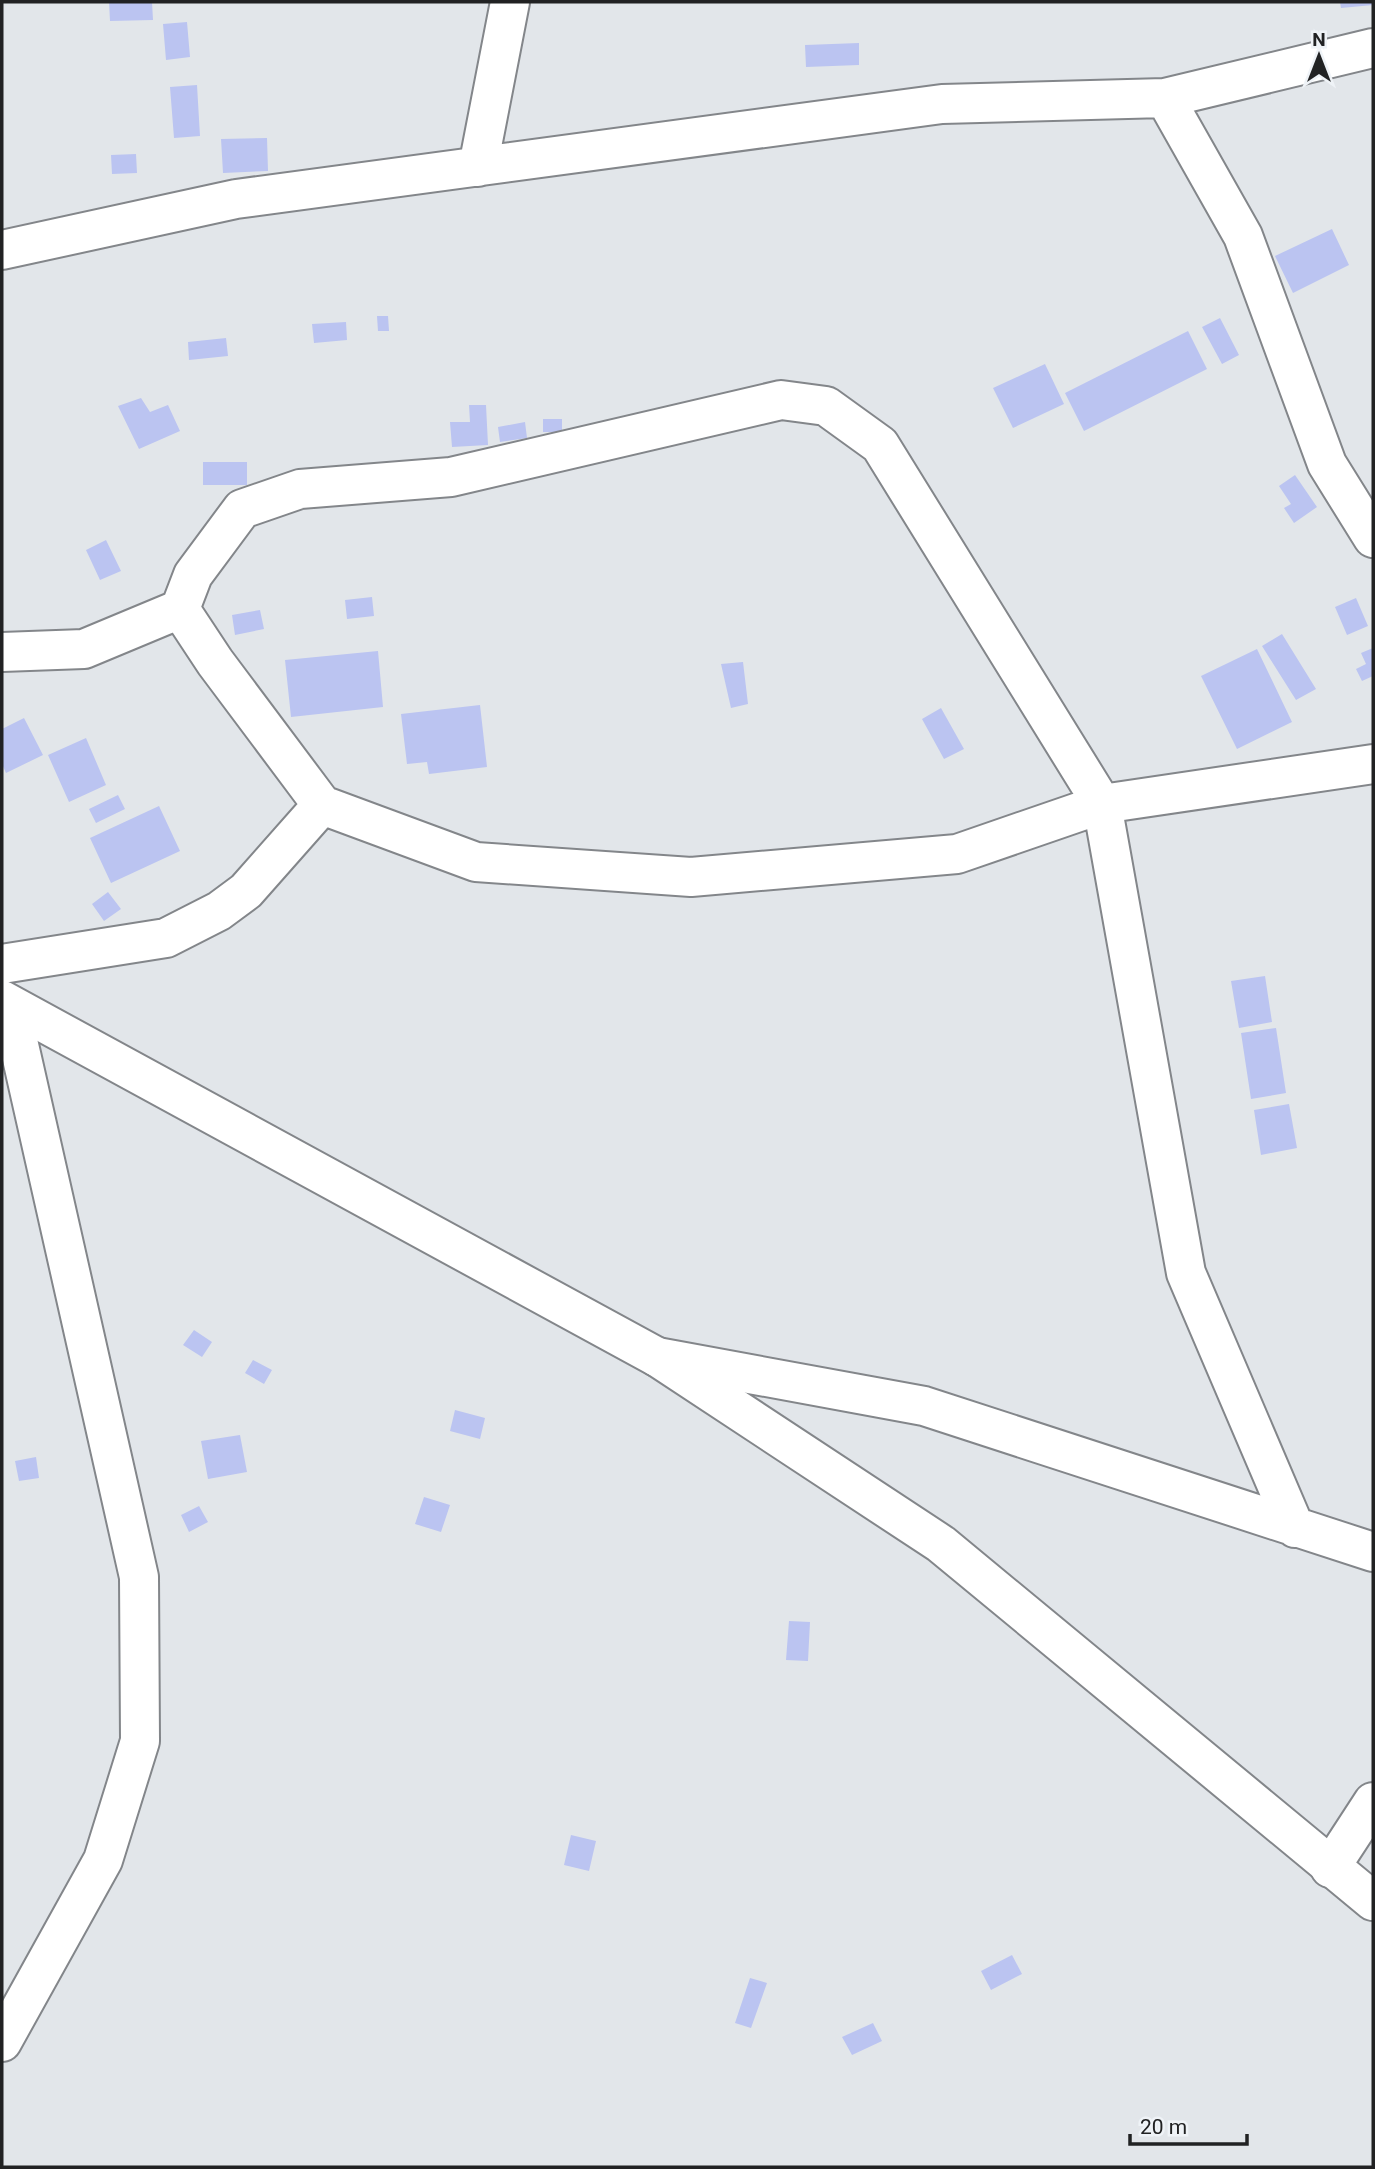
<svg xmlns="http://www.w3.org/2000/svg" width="1375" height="2169" font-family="Roboto,sans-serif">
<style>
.building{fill:#bbc4f1}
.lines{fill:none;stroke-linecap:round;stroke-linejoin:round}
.minor-casing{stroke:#83868a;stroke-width:42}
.tertiary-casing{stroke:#83868a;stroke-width:42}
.minor{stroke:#fff;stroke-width:38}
.tertiary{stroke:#fff;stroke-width:38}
</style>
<rect width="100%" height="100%" fill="#e2e6ea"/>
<path class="building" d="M109,2H152L153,20L110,21Z
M1340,2H1373V5L1341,8Z
M187,22L190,57L166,60L163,24Z
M859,43V65L806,67L805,45Z
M197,85L200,136L174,138L170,87Z
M267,138L268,171L223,173L221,139Z
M136,154L137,173L112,174L111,155Z
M1332,229L1349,265L1293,293L1275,256Z
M377,316H388L389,331H378Z
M1220,318L1239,355L1222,364L1202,327Z
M346,322L347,340L314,343L312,324Z
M1188,331L1207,369L1084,431L1065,393Z
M226,338L228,356L189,360L188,342Z
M1045,364L1064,404L1013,428L993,388Z
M141,398L150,412L168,405L180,431L139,449L118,406Z
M469,405H486L488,445L452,447L450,422H470Z
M543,419H562V432H543Z
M525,422L527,438L500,442L498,427Z
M203,462H247V485H203Z
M1295,475L1317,507L1294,523L1284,508L1291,504L1279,486Z
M106,540L121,571L100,580L86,550Z
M372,597L374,616L347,619L345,600Z
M1356,598L1368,626L1347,635L1335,607Z
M260,610L264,629L235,635L232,615Z
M1282,634L1316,689L1296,700L1262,646Z
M1373,648V676L1362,681L1356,669L1366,664L1361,653Z
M1257,649L1292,722L1237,749L1201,676Z
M378,651L383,707L291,717L285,660Z
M743,662L748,704L731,708L721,664Z
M480,705L487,767L429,774L427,762L407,764L401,714Z
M941,708L964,749L944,759L922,719Z
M24,718L43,755L6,773L2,764V729Z
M86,738L106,785L69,802L48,755Z
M118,795L125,809L96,823L89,809Z
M159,806L180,851L111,883L90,838Z
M108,892L121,909L104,921L92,904Z
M1265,976L1272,1022L1239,1028L1231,981Z
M1276,1028L1286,1093L1251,1099L1241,1033Z
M1289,1104L1297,1148L1261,1155L1254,1110Z
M194,1330L212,1342L202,1357L183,1345Z
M253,1360L272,1370L264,1384L245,1373Z
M455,1410L485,1418L480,1439L450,1431Z
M240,1435L247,1472L208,1479L201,1441Z
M36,1457L39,1478L19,1481L15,1461Z
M424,1497L450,1505L441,1532L415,1524Z
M199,1506L208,1522L189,1532L181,1515Z
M789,1621L810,1622L808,1661L786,1660Z
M571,1835L596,1841L589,1871L564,1865Z
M1012,1955L1022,1974L991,1990L981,1971Z
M750,1978L767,1983L751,2028L735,2023Z
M873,2023L882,2041L852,2055L842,2037Z"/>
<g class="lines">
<defs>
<path id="minor" d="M1165,98L1243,236L1327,464L1373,538
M478,167L510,2
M2,250L236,199L942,104L1165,98L1373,48
M180,609L193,575L242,509L300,489L451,477L781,400L826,406L880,445L1102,804L1186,1273L1295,1528
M2,652L84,649L180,609L215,662L322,805L476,862L691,877L957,854L1102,804L1373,764
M2,964L166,938L219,911L246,891L322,805
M657,1357L924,1406L1373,1552
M1330,1868L1373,1802
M2,2042L103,1860L140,1741L139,1577L10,1005"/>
<path id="tertiary" d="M2,1000L657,1357L941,1544L1373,1901"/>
</defs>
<use href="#minor" class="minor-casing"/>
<use href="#tertiary" class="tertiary-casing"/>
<use href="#minor" class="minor"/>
<use href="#tertiary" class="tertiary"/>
</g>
<rect width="1375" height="2169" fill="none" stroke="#212223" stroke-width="7"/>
<g transform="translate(1319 56)" stroke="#eff3f7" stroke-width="5" paint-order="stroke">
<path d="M0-5L12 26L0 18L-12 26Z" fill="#212223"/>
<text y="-10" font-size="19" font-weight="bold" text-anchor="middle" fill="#212223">N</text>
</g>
<path d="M1130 2134v10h117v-10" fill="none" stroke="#212223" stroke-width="3.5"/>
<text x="1140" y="2134" font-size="21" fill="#212223" stroke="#eff3f7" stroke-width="5" paint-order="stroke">20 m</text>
</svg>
